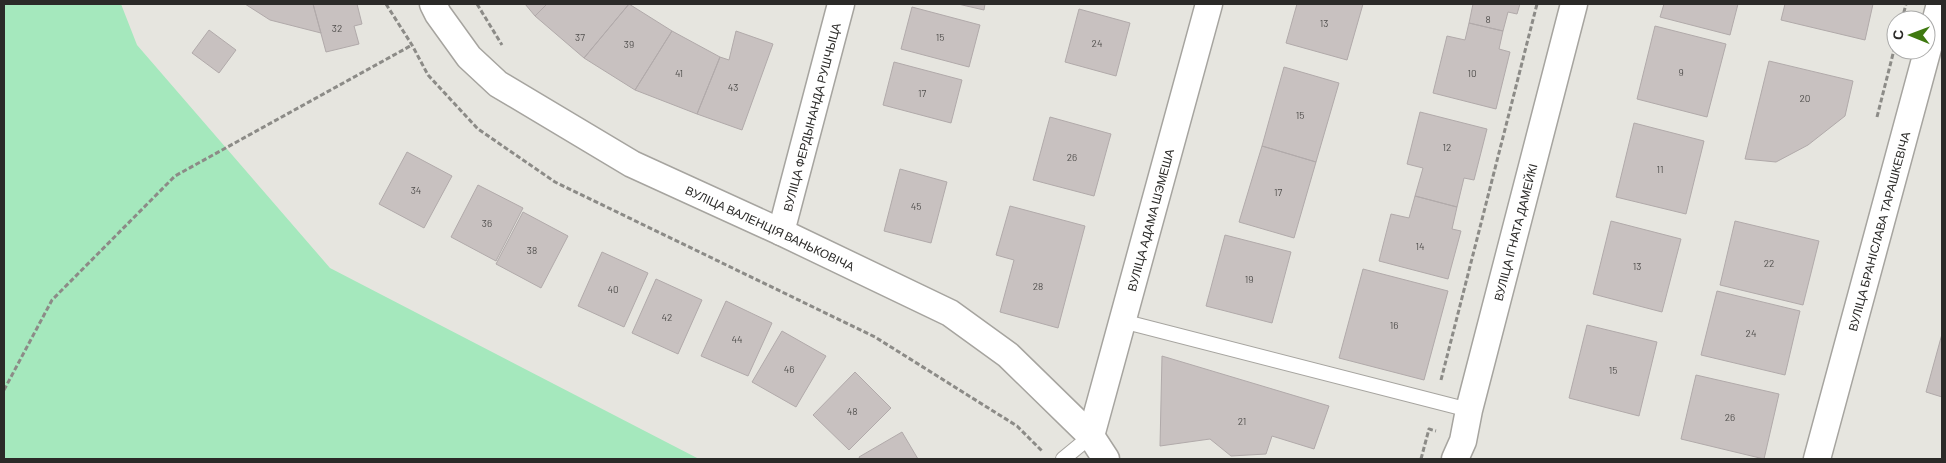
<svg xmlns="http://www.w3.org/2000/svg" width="1946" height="463" font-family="Barlow,sans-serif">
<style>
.green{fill:#a5e8bd}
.building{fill:#c8c1c0;stroke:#b1aaaa}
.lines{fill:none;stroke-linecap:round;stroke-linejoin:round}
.lane-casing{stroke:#a6a49f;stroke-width:16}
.street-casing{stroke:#a6a49f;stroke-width:29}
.path{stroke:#8c8b87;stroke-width:3;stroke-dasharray:5 2.5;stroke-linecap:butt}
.lane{stroke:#fff;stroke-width:14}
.street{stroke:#fff;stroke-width:26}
.labels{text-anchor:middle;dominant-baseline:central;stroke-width:4;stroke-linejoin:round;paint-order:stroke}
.number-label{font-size:10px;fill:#52504e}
.street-label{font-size:12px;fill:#2b2a28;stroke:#fff}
</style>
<rect width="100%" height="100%" fill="#e6e5df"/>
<path class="green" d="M4,4H121L137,45L330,268L699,459H4Z"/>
<path class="building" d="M245,4H313L321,33L270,20Z
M313,4H357L362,24L354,26L359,44L326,52Z
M525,4H547L535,16Z
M547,4H629L584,58L535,16Z
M629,4L672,31L635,90L584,58Z
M958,4H985L984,10Z
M1297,4H1363L1347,60L1286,43Z
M1473,4H1520L1517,14L1508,12L1503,31L1469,23Z
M1664,4H1738L1730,35L1660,17Z
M1785,4H1873L1865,40L1781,20Z
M912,7L980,25L969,67L901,49Z
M1079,9L1130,23L1116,76L1065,62Z
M1469,23L1503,31L1499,49L1510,52L1496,109L1433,93L1447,36L1465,40Z
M1655,26L1726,44L1707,117L1637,99Z
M209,30L236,50L219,73L192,53Z
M672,31L720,57L697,114L635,90Z
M736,31L773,44L742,130L697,114L720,57L729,60Z
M1769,61L1853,81L1845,116L1808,145L1776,162L1745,159Z
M894,62L962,80L951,123L883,105Z
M1284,67L1339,83L1316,162L1262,146Z
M1420,112L1487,129L1474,180L1464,178L1457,207L1415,196L1423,168L1407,164Z
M1050,117L1111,134L1094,196L1033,180Z
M1634,123L1704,141L1686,214L1616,197Z
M1262,146L1316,162L1294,238L1239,222Z
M407,152L452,176L424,228L379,204Z
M900,169L947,182L931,243L884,231Z
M478,185L523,208L496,261L451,237Z
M1415,196L1457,207L1452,229L1461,231L1448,279L1379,261L1391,214L1409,218Z
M1010,206L1085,226L1058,328L1000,312L1014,260L996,255Z
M523,212L568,236L541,288L496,264Z
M1611,221L1681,239L1662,312L1593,294Z
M1735,221L1819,241L1803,305L1720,285Z
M1225,235L1291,252L1272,323L1206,306Z
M602,252L648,273L624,327L578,306Z
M1363,269L1448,291L1424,380L1339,358Z
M656,279L702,300L678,354L632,333Z
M1717,291L1800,311L1785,375L1701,355Z
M726,301L772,323L748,376L701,356Z
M1587,325L1657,342L1639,416L1569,398Z
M782,331L826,356L796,407L752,382Z
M1942,334V397L1926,392Z
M1162,356L1329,406L1314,449L1272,436L1266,454L1231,456L1210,439L1160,446Z
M855,372L891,408L849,450L813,415Z
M1696,375L1779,394L1764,459L1681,439Z
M902,432L918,459H860L859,457Z"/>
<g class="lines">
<defs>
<path id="lane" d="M1122,321L1469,410
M1063,459L1091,436"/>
<g id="street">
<path id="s1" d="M433,4L438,14L469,57L498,84L632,164L781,232L950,313L1008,355L1091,436L1106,459"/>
<path id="s2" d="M781,232L841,4"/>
<path id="s3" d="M1091,436L1209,4"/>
<path id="s4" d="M1455,459L1463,441L1469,410L1574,4"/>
<path id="s5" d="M1817,459L1940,4"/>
</g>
</defs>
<use href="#lane" class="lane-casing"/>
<use href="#street" class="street-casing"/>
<path class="path" d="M386,4L412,45L428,75L478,129L555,182L875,337L1017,426L1043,452
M477,4L502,45
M1902,20L1906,4
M1877,117L1896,42
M1441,380L1537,4
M4,390L52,300L175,176L412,45
M1421,459L1429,429L1436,431"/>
<use href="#lane" class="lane"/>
<use href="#street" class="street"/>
</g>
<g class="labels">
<g class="number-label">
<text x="1488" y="19">8</text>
<text x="1324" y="23">13</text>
<text x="337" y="28">32</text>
<text x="580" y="37">37</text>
<text x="940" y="37">15</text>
<text x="1097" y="43">24</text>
<text x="629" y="44">39</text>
<text x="1681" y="72">9</text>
<text x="679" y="73">41</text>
<text x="1472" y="73">10</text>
<text x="733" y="87">43</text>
<text x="922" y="93">17</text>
<text x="1805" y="98">20</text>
<text x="1300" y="115">15</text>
<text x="1447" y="147">12</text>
<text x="1072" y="157">26</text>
<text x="1660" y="169">11</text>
<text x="416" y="190">34</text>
<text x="1278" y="192">17</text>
<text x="916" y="206">45</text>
<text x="487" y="223">36</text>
<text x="1420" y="246">14</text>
<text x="532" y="250">38</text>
<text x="1769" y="263">22</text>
<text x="1637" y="266">13</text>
<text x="1249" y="279">19</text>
<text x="1038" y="286">28</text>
<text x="613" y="289">40</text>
<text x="667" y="317">42</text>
<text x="1394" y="325">16</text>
<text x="1751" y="333">24</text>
<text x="737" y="339">44</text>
<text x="789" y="369">46</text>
<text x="1613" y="370">15</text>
<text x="852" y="411">48</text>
<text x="1730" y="417">26</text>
<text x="1242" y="421">21</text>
</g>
<g class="street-label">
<text stroke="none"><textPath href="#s2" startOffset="119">ВУЛІЦА ФЕРДЫНАНДА РУШЧЫЦА</textPath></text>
<text stroke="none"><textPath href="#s3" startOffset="224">ВУЛІЦА АДАМА ШЭМЕША</textPath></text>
<text stroke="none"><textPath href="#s1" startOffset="412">ВУЛІЦА ВАЛЕНЦІЯ ВАНЬКОВІЧА</textPath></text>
<text stroke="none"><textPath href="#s5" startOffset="236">ВУЛІЦА БРАНІСЛАВА ТАРАШКЕВІЧА</textPath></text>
<text stroke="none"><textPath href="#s4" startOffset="235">ВУЛІЦА ІГНАТА ДАМЕЙКІ</textPath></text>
</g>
</g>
<rect width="1946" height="463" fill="none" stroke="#2b2a28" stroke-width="10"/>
<g transform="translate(1911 35) rotate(271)"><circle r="24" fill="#ffffff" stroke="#aaaaa9"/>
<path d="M0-4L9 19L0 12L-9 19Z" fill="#3f7910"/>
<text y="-8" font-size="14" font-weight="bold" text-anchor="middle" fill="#2b2a28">С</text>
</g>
</svg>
